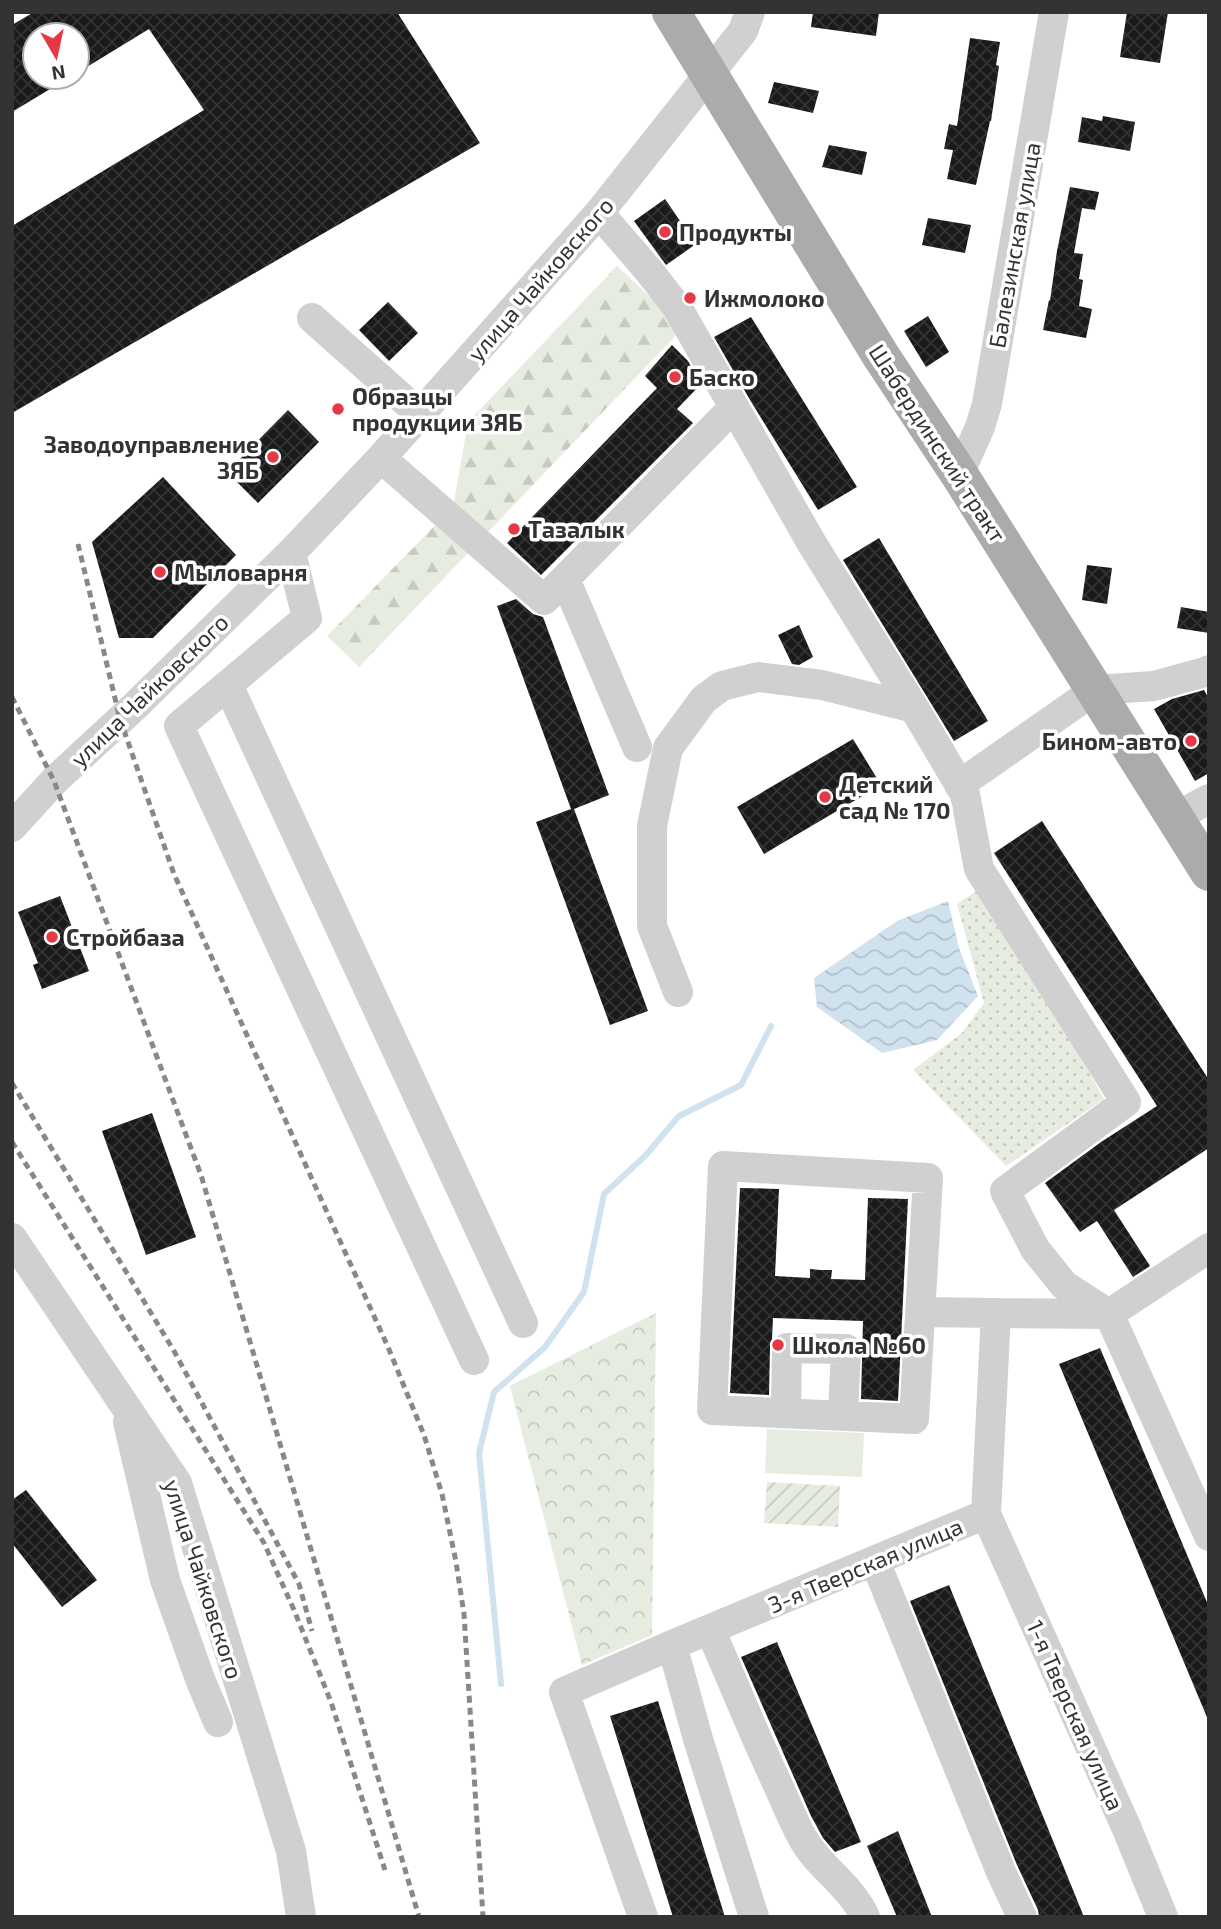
<svg xmlns="http://www.w3.org/2000/svg" width="1221" height="1929" font-family="'Exo 2',sans-serif">
<style>
.grass{fill:url(#grass-dots)}
.forest{fill:url(#forest-firs)}
.park{fill:url(#park-crowns)}
.garden{fill:url(#garden-furrows)}
.pitch{fill:#e6ecdf}
.water{fill:url(#water-waves)}
.lines{fill:none;stroke-linecap:round;stroke-linejoin:round}
.stream{stroke:#cfe2ee;stroke-width:6}
.building{fill:url(#building-cross-hatch)}
.minor{stroke:#d0d0d0;stroke-width:30}
.major{stroke:#ababab;stroke-width:38}
.rail{stroke:#888;stroke-width:5;stroke-dasharray:7 5;stroke-linecap:butt}
.poi-dot{fill:#e63946;stroke:#fff;stroke-width:2.5}
.labels{text-anchor:middle;dominant-baseline:central;stroke-width:7;stroke-linejoin:round;paint-order:stroke}
.poi-label{font-size:23px;font-weight:bold;fill:#333;stroke:#fff;text-anchor:start}
.street-label{font-size:23px;fill:#333;stroke:#fff}
</style>
<defs>
<pattern id="grass-dots" width="8" height="8" patternUnits="userSpaceOnUse" patternTransform="scale(1.75)"><rect width="8" height="8" fill="#e6ecdf"/><path d="M2 2h.1M6 6h.1" fill="none" stroke="#c6cbc0" stroke-width="1.8" stroke-linecap="round"/></pattern>
<pattern id="forest-firs" width="22" height="20" patternUnits="userSpaceOnUse" patternTransform="scale(1.75)"><rect width="22" height="20" fill="#e6ecdf"/><path d="M5 1l3.5 6h-7zM16 11l3.5 6h-7z" fill="#c6cbc0"/></pattern>
<pattern id="park-crowns" width="20" height="18" patternUnits="userSpaceOnUse" patternTransform="scale(1.75)"><rect width="20" height="18" fill="#e6ecdf"/><path d="M2 6a3 3 0 1 1 6 0M12 15a3 3 0 1 1 6 0" fill="none" stroke="#c6cbc0"/></pattern>
<pattern id="garden-furrows" width="10" height="10" patternUnits="userSpaceOnUse" patternTransform="scale(1.75)"><rect width="10" height="10" fill="#e6ecdf"/><path d="M-1 1l2-2M0 10L10 0M9 11l2-2" fill="none" stroke="#c6cbc0"/></pattern>
<pattern id="water-waves" width="16" height="10" patternUnits="userSpaceOnUse" patternTransform="scale(1.75)"><rect width="16" height="10" fill="#cfe2ee"/><path d="M0 5q4-4 8 0t8 0" fill="none" stroke="#b2c2cd"/></pattern>
<pattern id="building-cross-hatch" width="8" height="8" patternUnits="userSpaceOnUse" patternTransform="scale(1.75)"><rect width="8" height="8" fill="#1a1a1a"/><path d="M0 0l8 8M0 8l8-8" fill="none" stroke="#333"/></pattern>
</defs>
<rect width="100%" height="100%" fill="#fff"/>
<path class="grass" d="M985,885L1104,1099L1006,1166L913,1070L962,1033L984,1003L957,904Z"/>
<path class="forest" d="M617,266L683,328L359,667L327,636L453,507L468,422Z"/>
<path class="park" d="M656,1313L652,1635L582,1665L510,1386Z"/>
<path class="garden" d="M767,1482L840,1486L838,1527L764,1523Z"/>
<path class="pitch" d="M767,1429L864,1433L862,1477L765,1473Z"/>
<path class="water" d="M948,901L959,948L978,996L937,1040L882,1053L817,1007L814,978L897,921Z"/>
<g class="lines">
<path class="stream" d="M501,1684L479,1453L494,1392L545,1347L584,1292L604,1194L645,1156L679,1116L741,1085L771,1026"/>
</g>
<path class="building" d="M34,12H397L480,143L12,413V226L204,110L149,29L77,73V35H35V77H70L12,112V25Z
M813,12H879L876,36L811,27Z
M1127,12H1168L1160,63L1120,57Z
M970,38L1000,42L996,65L999,66L991,121H990L976,185L947,179L953,150L944,149L949,124L957,126Z
M774,82L819,91L813,113L768,103Z
M1103,116L1135,122L1130,151L1078,142L1082,117L1102,121Z
M829,145L867,152L862,175L822,167Z
M1070,187L1099,192L1095,210L1082,208L1074,253L1083,254L1079,279L1083,280L1079,306L1092,309L1086,338L1043,330L1049,300L1050,301L1057,251Z
M665,199L696,244L666,265L634,221Z
M928,218L971,225L965,253L922,245Z
M388,302L418,333L389,361L359,330Z
M928,316L949,352L926,367L904,331Z
M751,317L857,487L818,510L750,400L714,337Z
M672,345L688,361L701,384L677,409L693,423L541,575L507,543L657,388L645,376Z
M288,410L319,442L258,503L227,472Z
M163,477L236,555L153,638H119L92,542Z
M879,538L988,721L954,741L843,560Z
M1087,565L1112,568L1107,604L1082,600Z
M516,599L533,614L543,617L609,795L574,809L648,1011L610,1025L536,822L571,809L497,606Z
M1181,607L1209,612V633L1177,628Z
M799,625L813,657L799,665L792,664L778,635Z
M1204,690L1209,699V773L1195,781L1154,709L1172,699Z
M853,739L881,785L764,854L737,807Z
M1042,821L1209,1080V1148L1114,1210L1150,1266L1133,1277L1097,1221L1080,1232L1045,1183L1101,1142L1157,1106L994,853Z
M60,896L89,971L42,989L33,965L38,963L18,912Z
M152,1113L196,1237L146,1255L102,1131Z
M740,1188L779,1189L775,1276L810,1278V1269L821,1270H832L831,1279L865,1280L868,1198L908,1199L898,1401L861,1399L863,1321L773,1318L772,1339L770,1348L769,1395L730,1393Z
M1100,1348L1209,1607V1722L1059,1364Z
M26,1490L97,1580L62,1607L12,1543V1500Z
M949,1585L1084,1917H1039L1038,1910L1017,1865L910,1601Z
M777,1642L861,1842L835,1852L823,1838L811,1816L741,1657Z
M658,1701L725,1917H673L610,1716Z
M898,1831L932,1917H897L867,1846Z"/>
<g class="lines">
<path class="minor" d="M599,213L649,271L677,307L811,542L914,708L965,794L979,869L1126,1102L1005,1191L1035,1249L1064,1285L1109,1314L1209,1536
M312,318L421,415
M381,458L544,600L734,407
M959,474L980,427L987,404L1054,12
M291,553L307,618L179,726L474,1360
M565,579L637,747
M228,685L523,1323
M959,785L1095,690L1154,686L1205,672L1209,670
M1174,818L1209,799
M12,827L54,781L135,706L291,553L381,458L599,213L743,31L750,12
M678,992L652,926V826L668,748L704,699L722,686L758,677L822,685L914,708
M723,1166L928,1178L914,1419L712,1410Z
M12,1238L177,1483L291,1851L301,1917
M920,1312L996,1313
M786,1412L787,1348L846,1349L843,1416
M128,1422L165,1580L200,1679L218,1722
M986,1514L1127,1829L1163,1917
M875,1561L1001,1872L1022,1917
M710,1629C732,1680 753,1732 777,1783C785,1800 792,1819 802,1837C818,1867 851,1885 865,1917
M672,1645L698,1739L754,1917
M643,1917L564,1692L672,1645L986,1514L996,1313L1109,1314L1209,1248"/>
<path class="major" d="M671,12L881,356L959,474L1209,872"/>
<path class="rail" d="M78,544L120,719L174,874L388,1347L424,1435L442,1494L456,1562L464,1614L483,1917
M12,697L54,781L201,1175L419,1917
M12,1083L174,1351L299,1584L312,1631
M12,1142L264,1543L294,1610L331,1702L385,1870"/>
</g>
<g class="poi-dot">
<circle cx="665" cy="232" r="7"/>
<circle cx="690" cy="298" r="7"/>
<circle cx="675" cy="377" r="7"/>
<circle cx="338" cy="409" r="7"/>
<circle cx="273" cy="457" r="7"/>
<circle cx="514" cy="529" r="7"/>
<circle cx="160" cy="572" r="7"/>
<circle cx="1191" cy="741" r="7"/>
<circle cx="825" cy="797" r="7"/>
<circle cx="52" cy="937" r="7"/>
<circle cx="778" cy="1345" r="7"/>
</g>
<g class="labels">
<g class="poi-label">
<text x="679" y="232">Продукты</text>
<text x="704" y="298">Ижмолоко</text>
<text x="689" y="377">Баско</text>
<text x="352" y="396">Образцы<tspan x="352" dy="26">продукции ЗЯБ</tspan></text>
<text x="259" y="444" text-anchor="end">Заводоуправление<tspan x="259" dy="26">ЗЯБ</tspan></text>
<text x="528" y="529">Тазалык</text>
<text x="174" y="572">Мыловарня</text>
<text x="1177" y="741" text-anchor="end">Бином-авто</text>
<text x="839" y="784">Детский<tspan x="839" dy="26">сад № 170</tspan></text>
<text x="66" y="937">Стройбаза</text>
<text x="792" y="1345">Школа №60</text>
</g>
<g class="street-label">
<text transform="translate(1014 245) rotate(-80)">Балезинская улица</text>
<text transform="translate(540 279) rotate(-49)">улица Чайковского</text>
<text transform="translate(938 443) rotate(57)">Шабердинский тракт</text>
<text transform="translate(149 690) rotate(-44)">улица Чайковского</text>
<text transform="translate(865 1565) rotate(-23)">3-я Тверская улица</text>
<text transform="translate(204 1579) rotate(72)">улица Чайковского</text>
<text transform="translate(1076 1715) rotate(66)">1-я Тверская улица</text>
</g>
</g>
<rect width="1221" height="1929" fill="none" stroke="#333333" stroke-width="28"/>
<g transform="translate(56 56) rotate(171)"><circle r="33" fill="#ffffff" stroke="#adadad" stroke-width="2"/>
<path d="M0-5L12 26L0 18L-12 26Z" fill="#e63946"/>
<text y="-10" font-size="19" font-weight="bold" text-anchor="middle" fill="#333333">N</text>
</g>
</svg>
